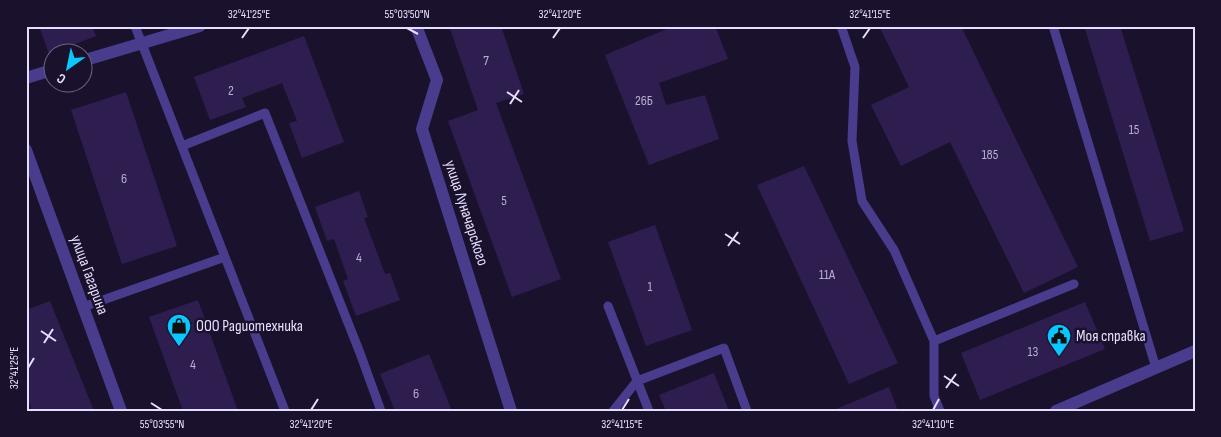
<svg xmlns="http://www.w3.org/2000/svg" width="1221" height="437" font-family="'Sofia Sans Condensed',sans-serif">
<style>
.building{fill:#2e1d4f}
.lines{fill:none;stroke-linecap:round;stroke-linejoin:round}
.lane{stroke:#4a3c8d;stroke-width:9}
.street{stroke:#4a3c8d;stroke-width:12}
.ticks{fill:none;stroke:#e6deff;stroke-width:2}
.labels{text-anchor:middle;dominant-baseline:central;stroke-width:5;stroke-linejoin:round;paint-order:stroke}
.number-label{font-size:14px;fill:#b8aed3}
.street-label{font-size:16px;fill:#e6deff;stroke:#1a122d}
.poi-label{font-size:16px;fill:#e6deff;stroke:#1a122d;text-anchor:start}
.neatline{fill:none;stroke:#e6deff;stroke-width:2}
.ticks-label{font-size:12px;text-anchor:middle;fill:#e6deff}
</style>
<rect width="100%" height="100%" fill="#1a122d"/>
<path class="building" d="M39,26H92L96,36L49,54Z
M449,26H501L524,94L496,103L561,279L512,297L448,121L478,110Z
M674,26H715L728,59L659,83L666,105L705,95L719,139L649,165L605,55Z
M879,26H961L1078,267L1024,293L950,142L901,166L871,105L909,87Z
M1084,26H1120L1184,231L1150,241Z
M304,36L344,142L302,158L289,123L297,121L282,83L242,98L246,107L210,120L194,77Z
M126,92L177,246L122,264L71,110Z
M804,166L898,363L849,384L757,185Z
M359,191L368,217L364,218L385,274L390,273L400,300L356,316L343,281L348,279L334,239L327,241L315,207Z
M655,225L692,330L646,346L608,242Z
M198,300L238,411H183L149,317Z
M50,301L94,411H32L26,395V310Z
M1085,302L1105,349L980,400L961,353Z
M429,354L452,411H395L380,374Z
M714,373L729,411H666L659,395Z
M889,387L898,411H831Z"/>
<g class="lines">
<path class="lane" d="M135,26L285,411
M841,26L855,67L852,141L862,201L894,250L934,341
M1053,26L1156,368
M182,146L265,113L360,353L381,411
M608,306L649,411
M83,307L225,257
M613,411L637,381L724,348L747,411
M940,411L934,396V341L1074,284"/>
<path class="street" d="M416,26L437,80L422,129L511,411
M82,61L200,26
M26,78L52,70
M26,150L121,411
M1056,411L1195,351"/>
</g>
<path class="ticks" d="M407,28L418,34M242,38L249,28M553,38L560,28M863,38L870,28M507,92L522,102M510,104L519,90M725,234L740,244M728,246L738,232M41,331L56,341M44,343L53,329M28,368L34,358M944,376L959,386M946,388L956,374M151,403L162,410M311,410L318,399M622,410L629,399M933,410L939,399"/>
<defs>
<symbol id="shop-pin" viewBox="-11 -11 22 30"><path d="M0 17L-7.5 6A9.5 9.5 0 1 1 7.5 6Z" fill="#0ac7ff" stroke="#1a122d"/><path d="M-5-2.5h2.3a2.7 3.5 0 0 1 5.4 0H5L5.5 6h-11ZM-1.5-2.5h3a1.5 2.3 0 0 0-3 0Z" fill="#111"/></symbol>
<symbol id="civic-pin" viewBox="-11 -11 22 30"><path d="M0 17L-7.5 6A9.5 9.5 0 1 1 7.5 6Z" fill="#0ac7ff" stroke="#1a122d"/><path d="M-.6-6.5H3V-4.5H.6V-3L4-1V1h2V6H-6V1h2V-1L-.6-3ZM-1.2 2.5V6h2.4V2.5Z" fill="#111"/></symbol>
</defs>
<g fill-rule="evenodd">
<use href="#shop-pin" x="165" y="312" width="28" height="38"/>
<use href="#civic-pin" x="1045" y="322" width="28" height="38"/>
</g>
<g class="labels">
<g class="number-label">
<text x="486" y="60">7</text>
<text x="231" y="90">2</text>
<text x="644" y="100">26Б</text>
<text x="1134" y="129">15</text>
<text x="990" y="154">185</text>
<text x="124" y="178">6</text>
<text x="504" y="200">5</text>
<text x="359" y="257">4</text>
<text x="827" y="274">11А</text>
<text x="650" y="286">1</text>
<text x="1033" y="351">13</text>
<text x="193" y="364">4</text>
<text x="416" y="393">6</text>
</g>
<g class="street-label">
<text transform="translate(466 213) rotate(72)">улица Луначарского</text>
<text transform="translate(89 275) rotate(70)">улица Гагарина</text>
</g>
<g class="poi-label">
<text x="196" y="326">ООО Радиотехника</text>
<text x="1076" y="336">Моя справка</text>
</g>
</g>
<rect width="1221" height="437" fill="none" stroke="#1a122d" stroke-width="55"/>
<g transform="translate(68 68) rotate(213)"><circle r="24" fill="#1a122d" stroke="#6c6481"/>
<path d="M0-4L9 19L0 12L-9 19Z" fill="#0ac7ff"/>
<text y="-8" font-size="14" font-weight="bold" text-anchor="middle" fill="#e6deff">С</text>
</g>
<rect x="28" y="28" width="1166" height="382" class="neatline"/>
<g class="ticks-label">
<text x="249" y="18">32°41'25"E</text>
<text x="407" y="18">55°03'50"N</text>
<text x="560" y="18">32°41'20"E</text>
<text x="870" y="18">32°41'15"E</text>
<text transform="translate(14 368) rotate(-90)" y="4">32°41'25"E</text>
<text x="162" y="428">55°03'55"N</text>
<text x="311" y="428">32°41'20"E</text>
<text x="622" y="428">32°41'15"E</text>
<text x="933" y="428">32°41'10"E</text>
</g>
</svg>
